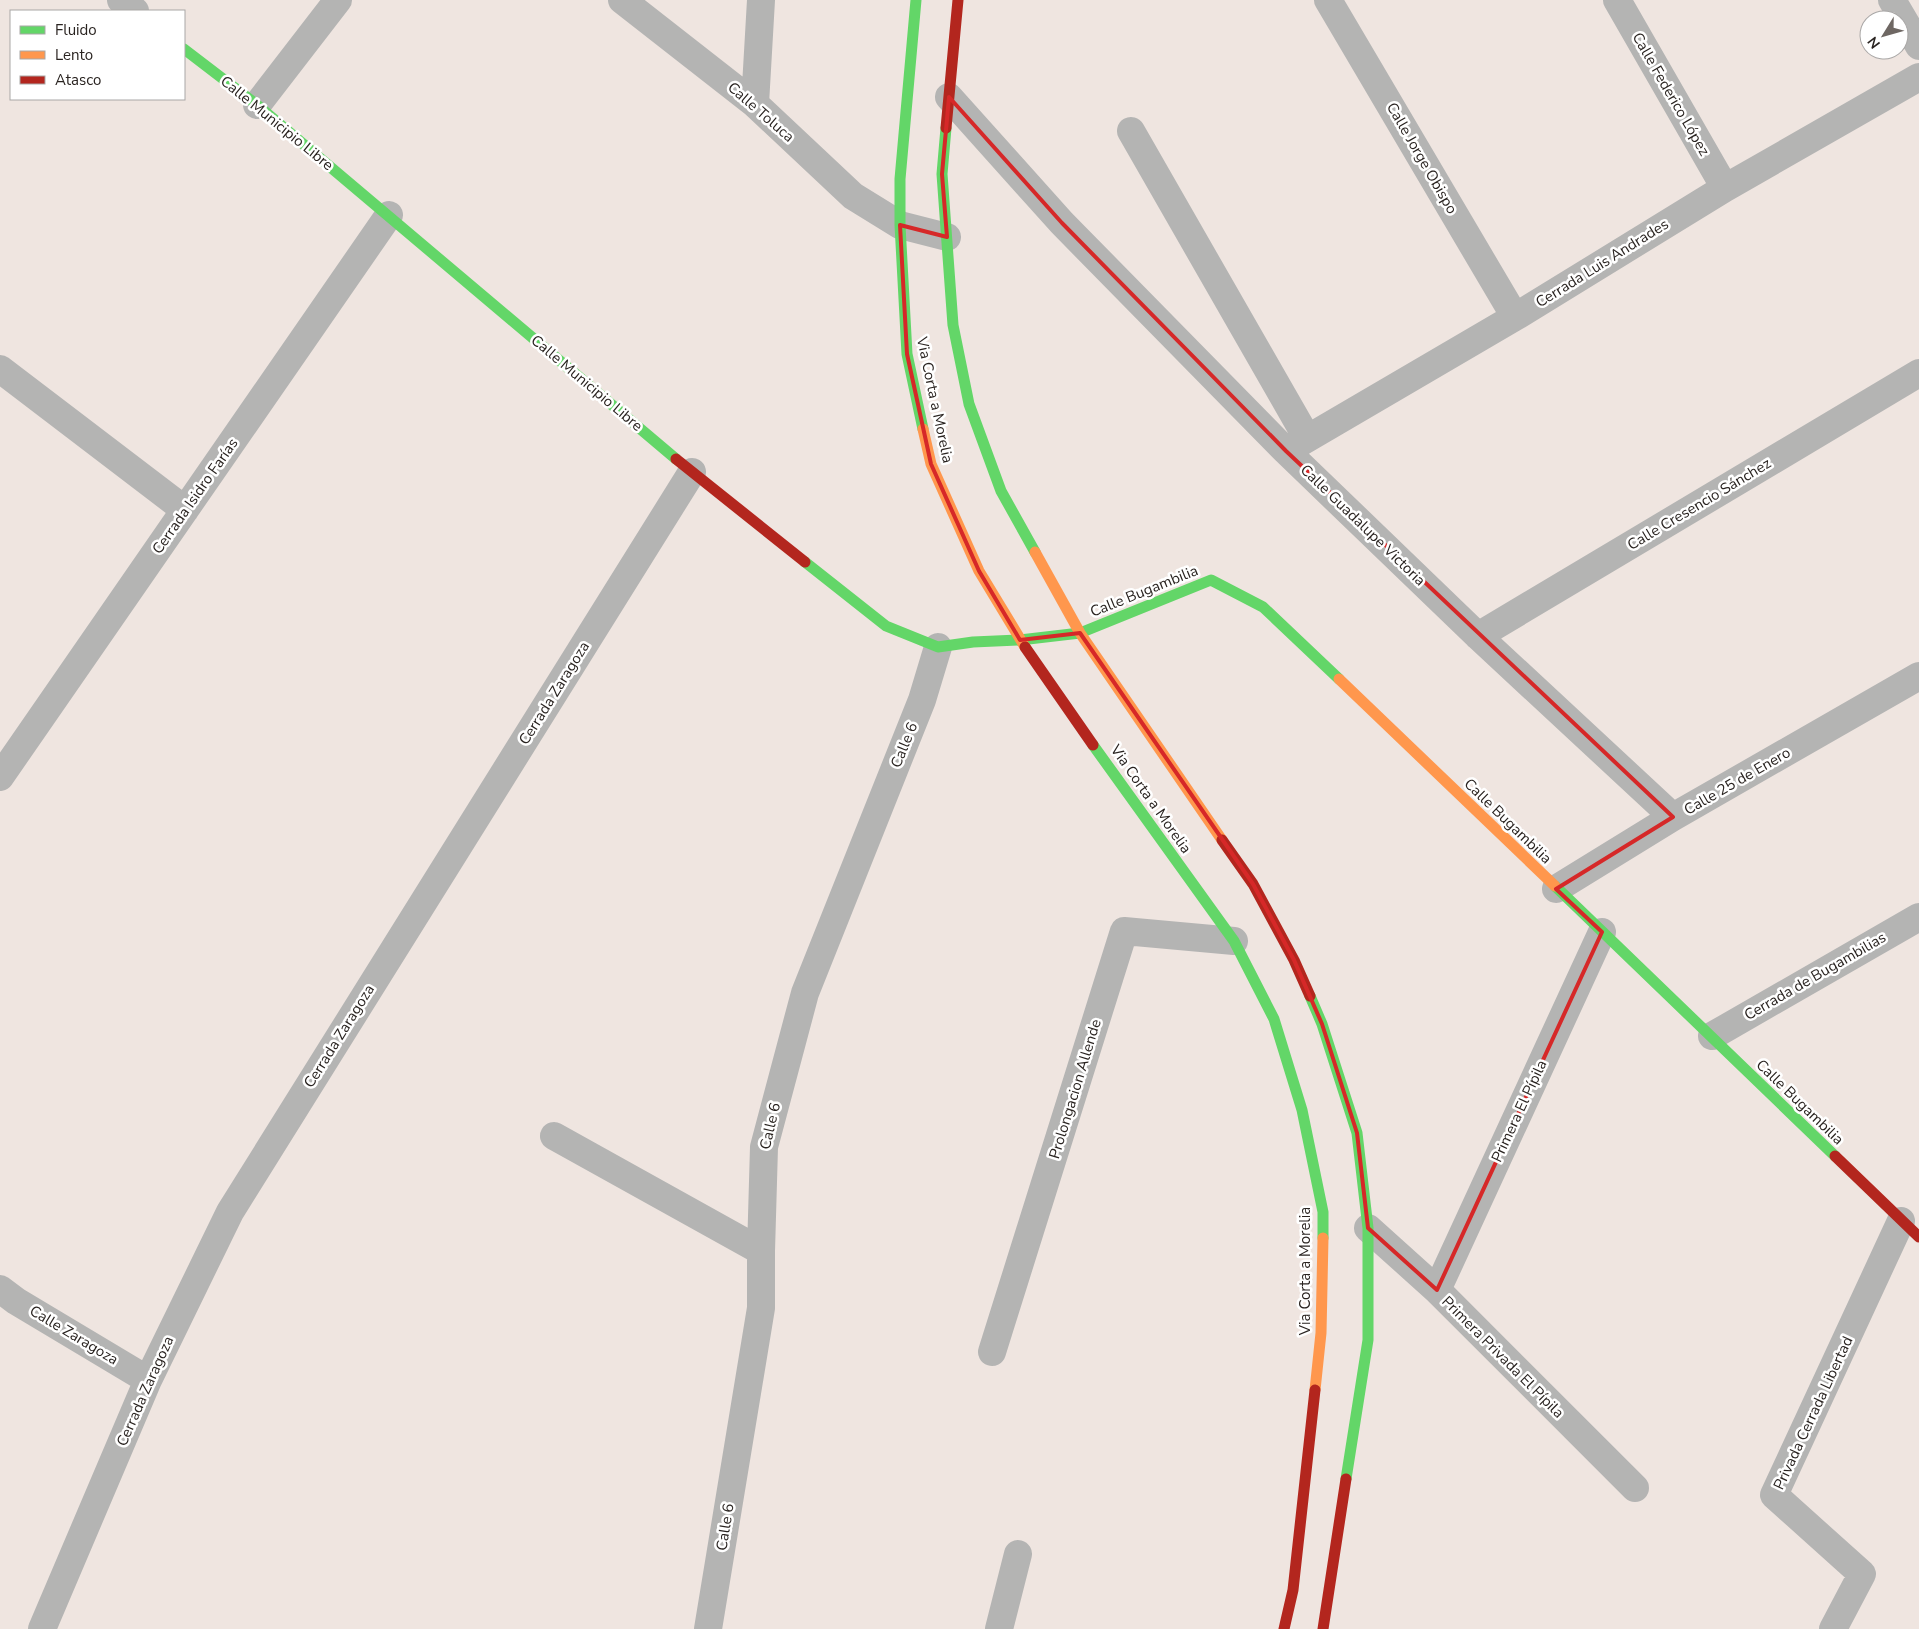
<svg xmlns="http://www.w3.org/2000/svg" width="1919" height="1629" font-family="'Nunito Sans',sans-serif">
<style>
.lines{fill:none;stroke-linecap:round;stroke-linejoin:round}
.street{stroke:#b4b4b3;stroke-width:28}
.fast{stroke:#63d668;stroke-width:11}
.slow{stroke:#ff974d;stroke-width:11}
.jam{stroke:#b3261e;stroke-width:11}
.marked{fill:none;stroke:#d62828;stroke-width:4;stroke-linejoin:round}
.labels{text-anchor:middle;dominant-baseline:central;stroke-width:5;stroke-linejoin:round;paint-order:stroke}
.street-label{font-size:15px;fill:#292320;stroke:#fff}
</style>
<rect width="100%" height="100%" fill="#efe5e0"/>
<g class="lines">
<path class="street" d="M121,0L135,11
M622,0L755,104L853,196L900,225L947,237
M1328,0L1515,317
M1617,0L1725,188
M1892,0L1919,46
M949,97L1062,223L1286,451L1478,636L1673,817
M755,104L761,0
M257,105L338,0
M1131,131L1307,438
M0,369L185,510
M1286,451L1515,317L1725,188L1919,77
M1478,636L1919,373
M0,777L389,215
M1556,889L1673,817L1919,676
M1712,1036L1919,917
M554,1136L761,1251
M1368,1228L1437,1290L1635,1488
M0,1289L16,1301L148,1380
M1437,1290L1602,932
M992,1352L1124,931L1234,941
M42,1629L148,1380L230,1212L692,472
M708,1629L761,1308V1251L764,1147L805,993L922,700L938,647
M999,1629L1018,1554
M1833,1629L1862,1574L1774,1495L1901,1221"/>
<path class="fast" d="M916,0L900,179V225L907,354L923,429
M184,49L257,105L676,459
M946,128L942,174L953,325L969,404L1001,491L1035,552
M805,562L886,626L938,647L973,642L1020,640L1080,633L1211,580L1263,607L1339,679
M1093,745L1234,941L1274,1019L1302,1110L1323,1212V1238
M1555,886L1835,1156
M1310,996L1322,1024L1357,1133L1368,1228V1340L1346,1479"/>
<path class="slow" d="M923,429L931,464L979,571L1025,647
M1035,552L1080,633L1222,840
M1339,679L1555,886
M1315,1390L1321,1333L1323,1238"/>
<path class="jam" d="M946,128L958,0
M676,459L805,562
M1025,647L1093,745
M1222,840L1253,884L1294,960L1310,996
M1835,1156L1919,1237
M1284,1629L1293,1590L1315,1390
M1323,1629L1346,1479"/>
</g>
<path class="marked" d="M949,97L1062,223L1286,451L1673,817L1556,889L1602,932L1437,1290L1368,1228L1357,1133L1322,1024L1294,960L1253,884L1080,633L1020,640L979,571L931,464L907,354L900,225L947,237L942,174Z"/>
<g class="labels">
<g class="street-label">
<text transform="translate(1671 94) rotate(60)">Calle Federico López</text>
<text transform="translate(761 112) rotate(41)">Calle Toluca</text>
<text transform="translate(277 123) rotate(39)">Calle Municipio Libre</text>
<text transform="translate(1422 158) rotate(60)">Calle Jorge Obispo</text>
<text transform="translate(1602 263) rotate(-32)">Cerrada Luis Andrades</text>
<text transform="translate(587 383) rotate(40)">Calle Municipio Libre</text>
<text transform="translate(935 400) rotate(78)">Via Corta a Morelia</text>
<text transform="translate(195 496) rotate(-55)">Cerrada Isidro Farías</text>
<text transform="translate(1699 504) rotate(-31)">Calle Cresencio Sánchez</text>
<text transform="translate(1363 525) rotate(44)">Calle Guadalupe Victoria</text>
<text transform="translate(1144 591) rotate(-22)">Calle Bugambilia</text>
<text transform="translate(554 693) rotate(-58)">Cerrada Zaragoza</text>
<text transform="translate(904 745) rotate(-68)">Calle 6</text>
<text transform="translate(1737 781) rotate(-30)">Calle 25 de Enero</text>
<text transform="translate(1151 799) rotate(55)">Via Corta a Morelia</text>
<text transform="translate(1508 821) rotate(44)">Calle Bugambilia</text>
<text transform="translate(1815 976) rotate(-30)">Cerrada de Bugambilias</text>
<text transform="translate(339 1036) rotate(-58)">Cerrada Zaragoza</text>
<text transform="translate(1075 1089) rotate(-73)">Prolongacion Allende</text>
<text transform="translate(1800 1102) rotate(44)">Calle Bugambilia</text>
<text transform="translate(1519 1111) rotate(-65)">Primera El Pípila</text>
<text transform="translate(770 1126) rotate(-77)">Calle 6</text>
<text transform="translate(1305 1271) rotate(-90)">Via Corta a Morelia</text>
<text transform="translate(74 1335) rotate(31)">Calle Zaragoza</text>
<text transform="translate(1503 1357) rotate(45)">Primera Privada El Pípila</text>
<text transform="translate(145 1391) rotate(-66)">Cerrada Zaragoza</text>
<text transform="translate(1813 1413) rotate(-65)">Privada Cerrada Libertad</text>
<text transform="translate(725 1527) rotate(-81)">Calle 6</text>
</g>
</g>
<rect x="10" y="10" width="175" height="90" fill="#ffffff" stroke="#a9a7a6"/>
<rect x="20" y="26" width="25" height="8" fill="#63d668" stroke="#a9a7a6"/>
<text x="55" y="35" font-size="15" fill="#292320">Fluido</text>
<rect x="20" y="51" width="25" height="8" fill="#ff974d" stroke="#a9a7a6"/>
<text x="55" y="60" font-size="15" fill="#292320">Lento</text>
<rect x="20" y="76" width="25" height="8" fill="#b3261e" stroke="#a9a7a6"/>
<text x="55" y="85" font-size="15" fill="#292320">Atasco</text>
<g transform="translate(1884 35) rotate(233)"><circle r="24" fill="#ffffff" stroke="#a9a7a6"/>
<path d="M0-4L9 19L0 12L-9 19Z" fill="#6e6763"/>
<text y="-8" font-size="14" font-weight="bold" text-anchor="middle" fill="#292320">N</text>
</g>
</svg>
